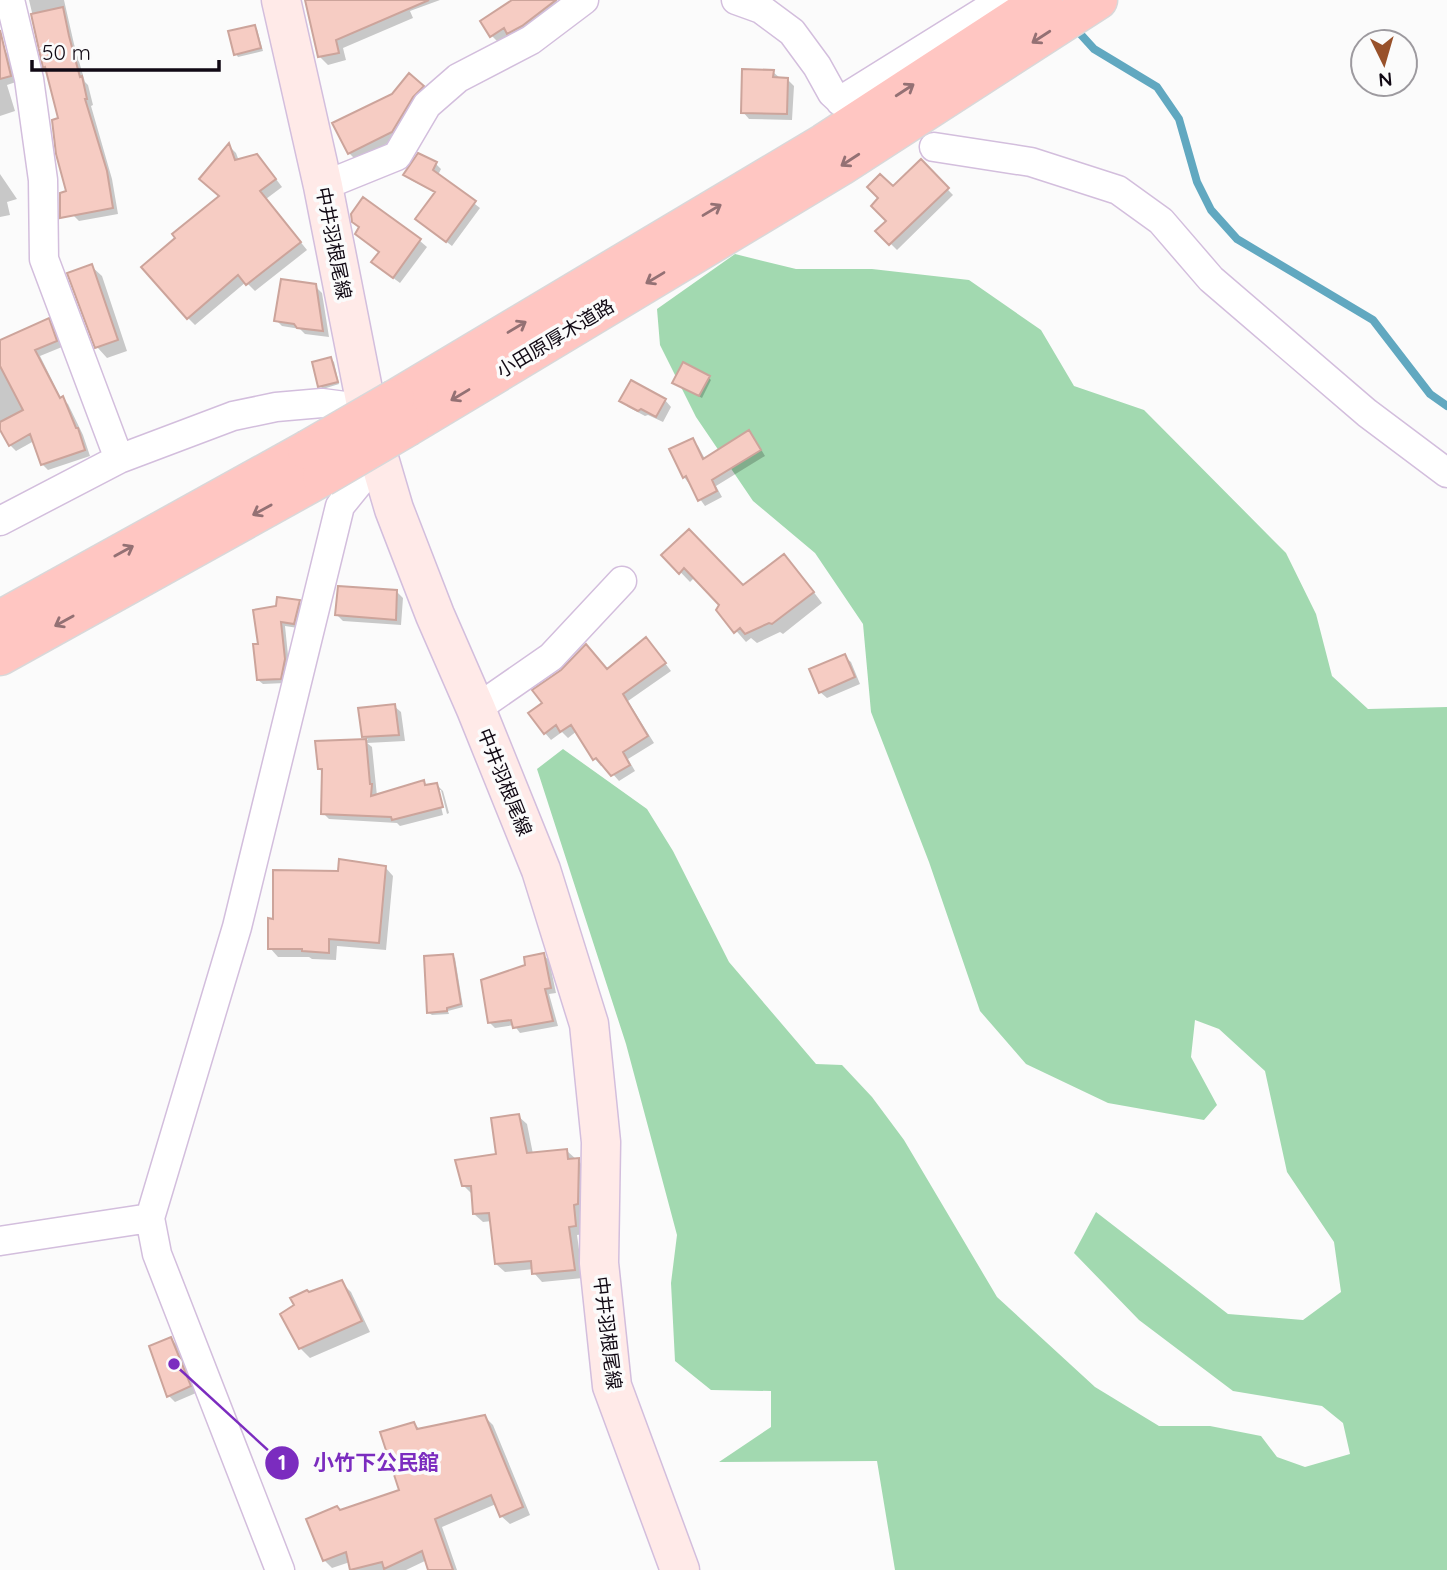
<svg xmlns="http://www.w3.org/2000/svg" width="1447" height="1570" font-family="Quicksand,'Noto Sans JP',sans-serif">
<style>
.forest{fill:#a2d9b0}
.shadow{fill:#0003}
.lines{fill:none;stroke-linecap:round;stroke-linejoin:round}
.stream{stroke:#61a8c0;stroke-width:8}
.building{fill:#f6ccc3;stroke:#cca49b;stroke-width:2}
.minor-casing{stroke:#d3bedd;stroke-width:31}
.secondary-casing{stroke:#d3bedd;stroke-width:41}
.trunk-casing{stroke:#d9d8d9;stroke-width:41}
.minor{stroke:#fff;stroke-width:28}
.secondary{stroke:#ffeae8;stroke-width:38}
.trunk{stroke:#ffc6c2;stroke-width:38}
.trunk-bridge-casing{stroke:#d9d8d9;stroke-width:41;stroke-linecap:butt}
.trunk-bridge{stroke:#ffc6c2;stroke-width:38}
.oneway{stroke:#947174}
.labels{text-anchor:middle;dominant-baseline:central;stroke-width:7;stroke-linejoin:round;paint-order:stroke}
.street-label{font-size:19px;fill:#110914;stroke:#fbfbfb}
.leader{fill:none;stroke:#7b2cbf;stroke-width:2.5}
.callout-dot{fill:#7b2cbf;stroke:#fbfbfb;stroke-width:2.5}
.mark-label{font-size:21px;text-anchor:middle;font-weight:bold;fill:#fff}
.callout-label{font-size:21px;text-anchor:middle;font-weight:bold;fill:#7b2cbf;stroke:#fbfbfb;stroke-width:7;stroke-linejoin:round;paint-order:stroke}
</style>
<rect width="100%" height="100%" fill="#fbfbfb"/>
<path class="forest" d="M735,254L796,269H872L969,280L1041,330L1074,386L1144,410L1286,553L1316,614L1332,676L1368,709L1447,707V1570H895L877,1461L719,1462L771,1427V1391L711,1390L675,1361L671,1283L677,1235L626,1044L537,769L563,749L647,809L673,851L729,962L816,1064L842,1065L872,1097L904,1140L997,1297L1095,1387L1159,1426H1210L1261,1436L1277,1457L1305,1467L1350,1454L1343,1423L1322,1406L1233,1391L1139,1320L1074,1253L1096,1212L1228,1314L1303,1320L1341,1292L1334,1242L1287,1172L1265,1071L1219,1029L1195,1020L1191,1057L1217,1105L1204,1120L1108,1103L1026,1064L980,1011L929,862L871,712L863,624L815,553L753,501L696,417L660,345L657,309Z"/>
<path class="shadow" d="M29,0H64L74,44L85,82L88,85L93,105L91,106L112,179L118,214L79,221L72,214L68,193L60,119L45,67Z
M306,0H440L410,11L413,18L343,48L346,60L328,65L319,56Z
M515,0H557L560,8L515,39L510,34L498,42L492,36Z
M255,26L257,29L263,51L238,57L236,54Z
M4,50L10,56L16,82L7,85L15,111L0,116V51Z
M773,72L780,78L787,79L794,86L792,120L749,119L743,112Z
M423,87L429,93L398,138L356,160L349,153Z
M229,146L236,153L239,161L264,163L282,187L266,199L307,250L255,291L246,282L195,325L188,318L221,197Z
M921,162L953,195L897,250L878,231L889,221L893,188Z
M436,164L441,169L438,175L480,208L452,246L423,224L436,193L411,180L405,174Z
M0,174L17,199L7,202L10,215L0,217Z
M363,200L420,241L427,247L400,283L380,268V253L357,234L360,228Z
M91,266L102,276L127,351L107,358L97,347Z
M315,286L322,293L329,337L305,334L300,329L282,326L276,320Z
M48,320L54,326L62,347L40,356L61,398L68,404L83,435L90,456L48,470L42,464L34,441L16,451L10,445L0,426V342Z
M331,359L334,362L339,384L323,389L320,386Z
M708,377L711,380L702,398L677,385Z
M665,400L671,407L663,422L648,415L645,416L628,407L621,401Z
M748,432L754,438L765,456L716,486L722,497L705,506L684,477L692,440L698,446L705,459Z
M664,555L743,588L784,556L794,566L822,603L783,634L780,632L757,643L751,638L746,642L718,610L721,604L695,577L690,582Z
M397,592L403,598L401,625L343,621L337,615Z
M299,602L304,606L298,628L285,626L289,665L285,683L263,684L258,680L260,645Z
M652,646L671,671L628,701L654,743L628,759L635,771L619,781L604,764L601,766L595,759L577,731L568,738L562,732L551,740L545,733L607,671Z
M844,656L851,662L860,684L827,698L820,692Z
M394,706L401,712L405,741L367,743L372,747L377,796L423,782L427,786L437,785L443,791L449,813L447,814L441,790H437L443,815L400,826L397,823L329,819L323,813L324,773L319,769L317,743L368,740L364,736Z
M385,867L393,876L386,950L337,946L336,960L312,959L309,957H278L270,948L340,873Z
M543,955L549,960L556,993L549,994L558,1026L520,1033L514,1025L495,1028L489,1022L527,966Z
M452,956L455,958L463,1007L448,1011L449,1014L432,1015L429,1013Z
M518,1116L527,1124L533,1154L567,1151L586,1168L584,1234L577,1235L583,1278L542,1282L534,1273V1269L505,1272L496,1264L492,1221L483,1222L474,1214L472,1194L463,1185L498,1155Z
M341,1282L351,1292L370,1332L310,1358L300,1348L309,1294Z
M171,1339L177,1345L196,1393L175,1402L169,1396Z
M484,1416L493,1425L530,1515L510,1524L501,1516L496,1504L442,1527L457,1570H430L427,1560L406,1570H352L350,1562L332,1568L324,1560L340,1512L402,1491L414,1423L420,1430Z"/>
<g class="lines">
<path class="stream" d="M1074,27L1094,49L1157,87L1179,119L1197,182L1211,210L1237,239L1373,320L1430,394L1447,406"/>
</g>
<path class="building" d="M305,0H429L336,40L339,53L318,57Z
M512,0H556L522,26L507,34L504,28L490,37L480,21Z
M63,7L69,36L80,77L82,76L87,99H85L107,171L113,208L60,218V193L66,191L56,154L52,120L58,118L45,67L43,68L31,14Z
M255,25L261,48L234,55L228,31Z
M0,30L11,76L0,79Z
M742,69L774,70L773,77L788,78L787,114L741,113Z
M409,73L424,86L413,97L392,132L348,154L332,123L392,94Z
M229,143L235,160L257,154L276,179L260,191L301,242L246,285L238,275L187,319L141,267L175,238L172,234L219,196L199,179Z
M418,153L437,162L433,170L476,201L446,242L415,219L435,192L403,175Z
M921,159L949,188L889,245L875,231L886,221L871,206L878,198L867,187L880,174L893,186Z
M363,197L421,239L393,278L371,262L379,252L355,234L359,227L352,222L351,214Z
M92,264L118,340L95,348L67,273Z
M281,279L316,284L323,331L297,328L294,324L274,321Z
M49,318L57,341L35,350L60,398L63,396L76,428H78L85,450L41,465L30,434L9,446L0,430V422L23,410L0,366V340Z
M331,357L338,382L318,387L312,362Z
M683,362L710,376L699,396L672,383Z
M631,380L666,399L656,417L641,409L638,411L619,401Z
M749,430L761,450L712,480L717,491L698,501L686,476L683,478L669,449L693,438L703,459Z
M689,529L743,585L784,554L814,592L772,624L769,623L745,634L740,628L734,633L716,610L719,605L684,568L679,574L661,555Z
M338,586L397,590L396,620L335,615Z
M277,597L300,600L294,624L281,622L285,659L281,679L257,680L253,644H258L253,610L276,606Z
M646,637L666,663L623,694L648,736L623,752L630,765L611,776L596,758L593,760L571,725L560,732L556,725L544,734L528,713L542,703L532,690L561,670L586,644L607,669Z
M845,654L855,677L819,693L809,669Z
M395,704L399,735L362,737L358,708Z
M366,739L370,784H372L371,796L424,780L425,785L437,783L443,807L392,820L391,817L321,814L322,769H318L315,741Z
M339,859L386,866L379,943L329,939V953L302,951V949H268V918L273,919V870L338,871Z
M544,953L551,988L545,989L553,1021L513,1028L511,1020L488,1023L481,980L525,965L524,957Z
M453,954L461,1004L447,1008V1011L427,1013L424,956Z
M519,1114L527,1153L567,1149L568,1159L579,1158L578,1204L574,1205L576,1226L569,1227L575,1270L532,1274L531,1261L495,1264L489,1213L473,1214L471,1186H462L455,1160L496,1154L491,1118Z
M342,1280L362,1321L299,1349L280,1314L294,1305L290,1298L307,1290L309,1292Z
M171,1337L191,1386L167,1397L149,1346Z
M485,1415L523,1507L500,1517L491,1495L435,1519L453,1570H428L422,1551L384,1569L382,1562L350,1570L346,1552L323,1561L306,1519L337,1506L340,1510L399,1490L380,1432L414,1422L417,1429Z"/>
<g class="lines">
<defs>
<path id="minor" d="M10,0L29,79L43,180L44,259L119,459
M736,0L761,9L792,32L817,66L832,93L846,106
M840,101L1002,0
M934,147L1031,162L1118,190L1161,221L1211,279L1367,413L1447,473
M323,186L397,156L427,105L458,78L531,40L584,0
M0,521L119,459L233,416L276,407L322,403L345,406L368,415
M476,709L551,657L622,581
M0,1241L150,1218
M280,1570L157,1254L150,1218L237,927L340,506L379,458"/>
<path id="secondary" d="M281,0L323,186L368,415L379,458L394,509L435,615L476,709L541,870L589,1024L601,1142L599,1263L612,1386L680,1570"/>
<path id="trunk" d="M395,399L824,143L1043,0
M409,426L841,166L1098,0
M0,620L307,450
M0,656L322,477"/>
</defs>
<use href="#minor" class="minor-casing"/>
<use href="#secondary" class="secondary-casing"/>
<use href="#trunk" class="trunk-casing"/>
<use href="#minor" class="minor"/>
<use href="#secondary" class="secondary"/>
<use href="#trunk" class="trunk"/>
<defs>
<path id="trunk-bridge" d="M307,450L395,399
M322,477L409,426"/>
</defs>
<use href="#trunk-bridge" class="trunk-bridge-casing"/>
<use href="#trunk-bridge" class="trunk-bridge"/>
</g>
<defs><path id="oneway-shaft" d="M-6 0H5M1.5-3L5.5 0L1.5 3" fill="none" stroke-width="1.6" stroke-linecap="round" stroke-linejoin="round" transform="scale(1.75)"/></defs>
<g class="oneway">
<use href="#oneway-shaft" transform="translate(1041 37) rotate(147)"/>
<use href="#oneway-shaft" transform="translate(905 90) rotate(-33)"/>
<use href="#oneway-shaft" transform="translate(850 160) rotate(147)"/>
<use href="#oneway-shaft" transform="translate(712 210) rotate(-31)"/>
<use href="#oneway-shaft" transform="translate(655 278) rotate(149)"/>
<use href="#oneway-shaft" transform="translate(517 327) rotate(-31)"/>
<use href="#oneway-shaft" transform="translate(460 395) rotate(149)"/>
<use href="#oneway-shaft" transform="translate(262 510) rotate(151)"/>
<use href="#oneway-shaft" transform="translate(124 551) rotate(-29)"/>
<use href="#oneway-shaft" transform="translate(64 621) rotate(151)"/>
</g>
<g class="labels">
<g class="street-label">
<text transform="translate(334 243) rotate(79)">中井羽根尾線</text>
<text transform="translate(555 338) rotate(-31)">小田原厚木道路</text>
<text transform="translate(505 782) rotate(68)">中井羽根尾線</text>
<text transform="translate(608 1333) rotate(83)">中井羽根尾線</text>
</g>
</g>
<path class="leader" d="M174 1364L282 1463"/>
<g class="callout-dot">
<circle cx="174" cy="1364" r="7"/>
<circle cx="282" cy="1463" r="18"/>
</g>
<g class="mark-label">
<text x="282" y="1470">1</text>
</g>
<g class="callout-label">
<text x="376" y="1470">小竹下公民館</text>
</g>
<g transform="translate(1384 63) rotate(175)"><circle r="33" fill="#fbfbfb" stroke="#9d9a9f" stroke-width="2"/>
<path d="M0-5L12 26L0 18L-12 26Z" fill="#98512a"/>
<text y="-10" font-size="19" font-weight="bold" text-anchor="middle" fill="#110914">N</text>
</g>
<path d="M32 60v10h187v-10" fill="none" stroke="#110914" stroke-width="3.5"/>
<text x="42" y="60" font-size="21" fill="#110914" stroke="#fbfbfb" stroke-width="5" paint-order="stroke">50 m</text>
</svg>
